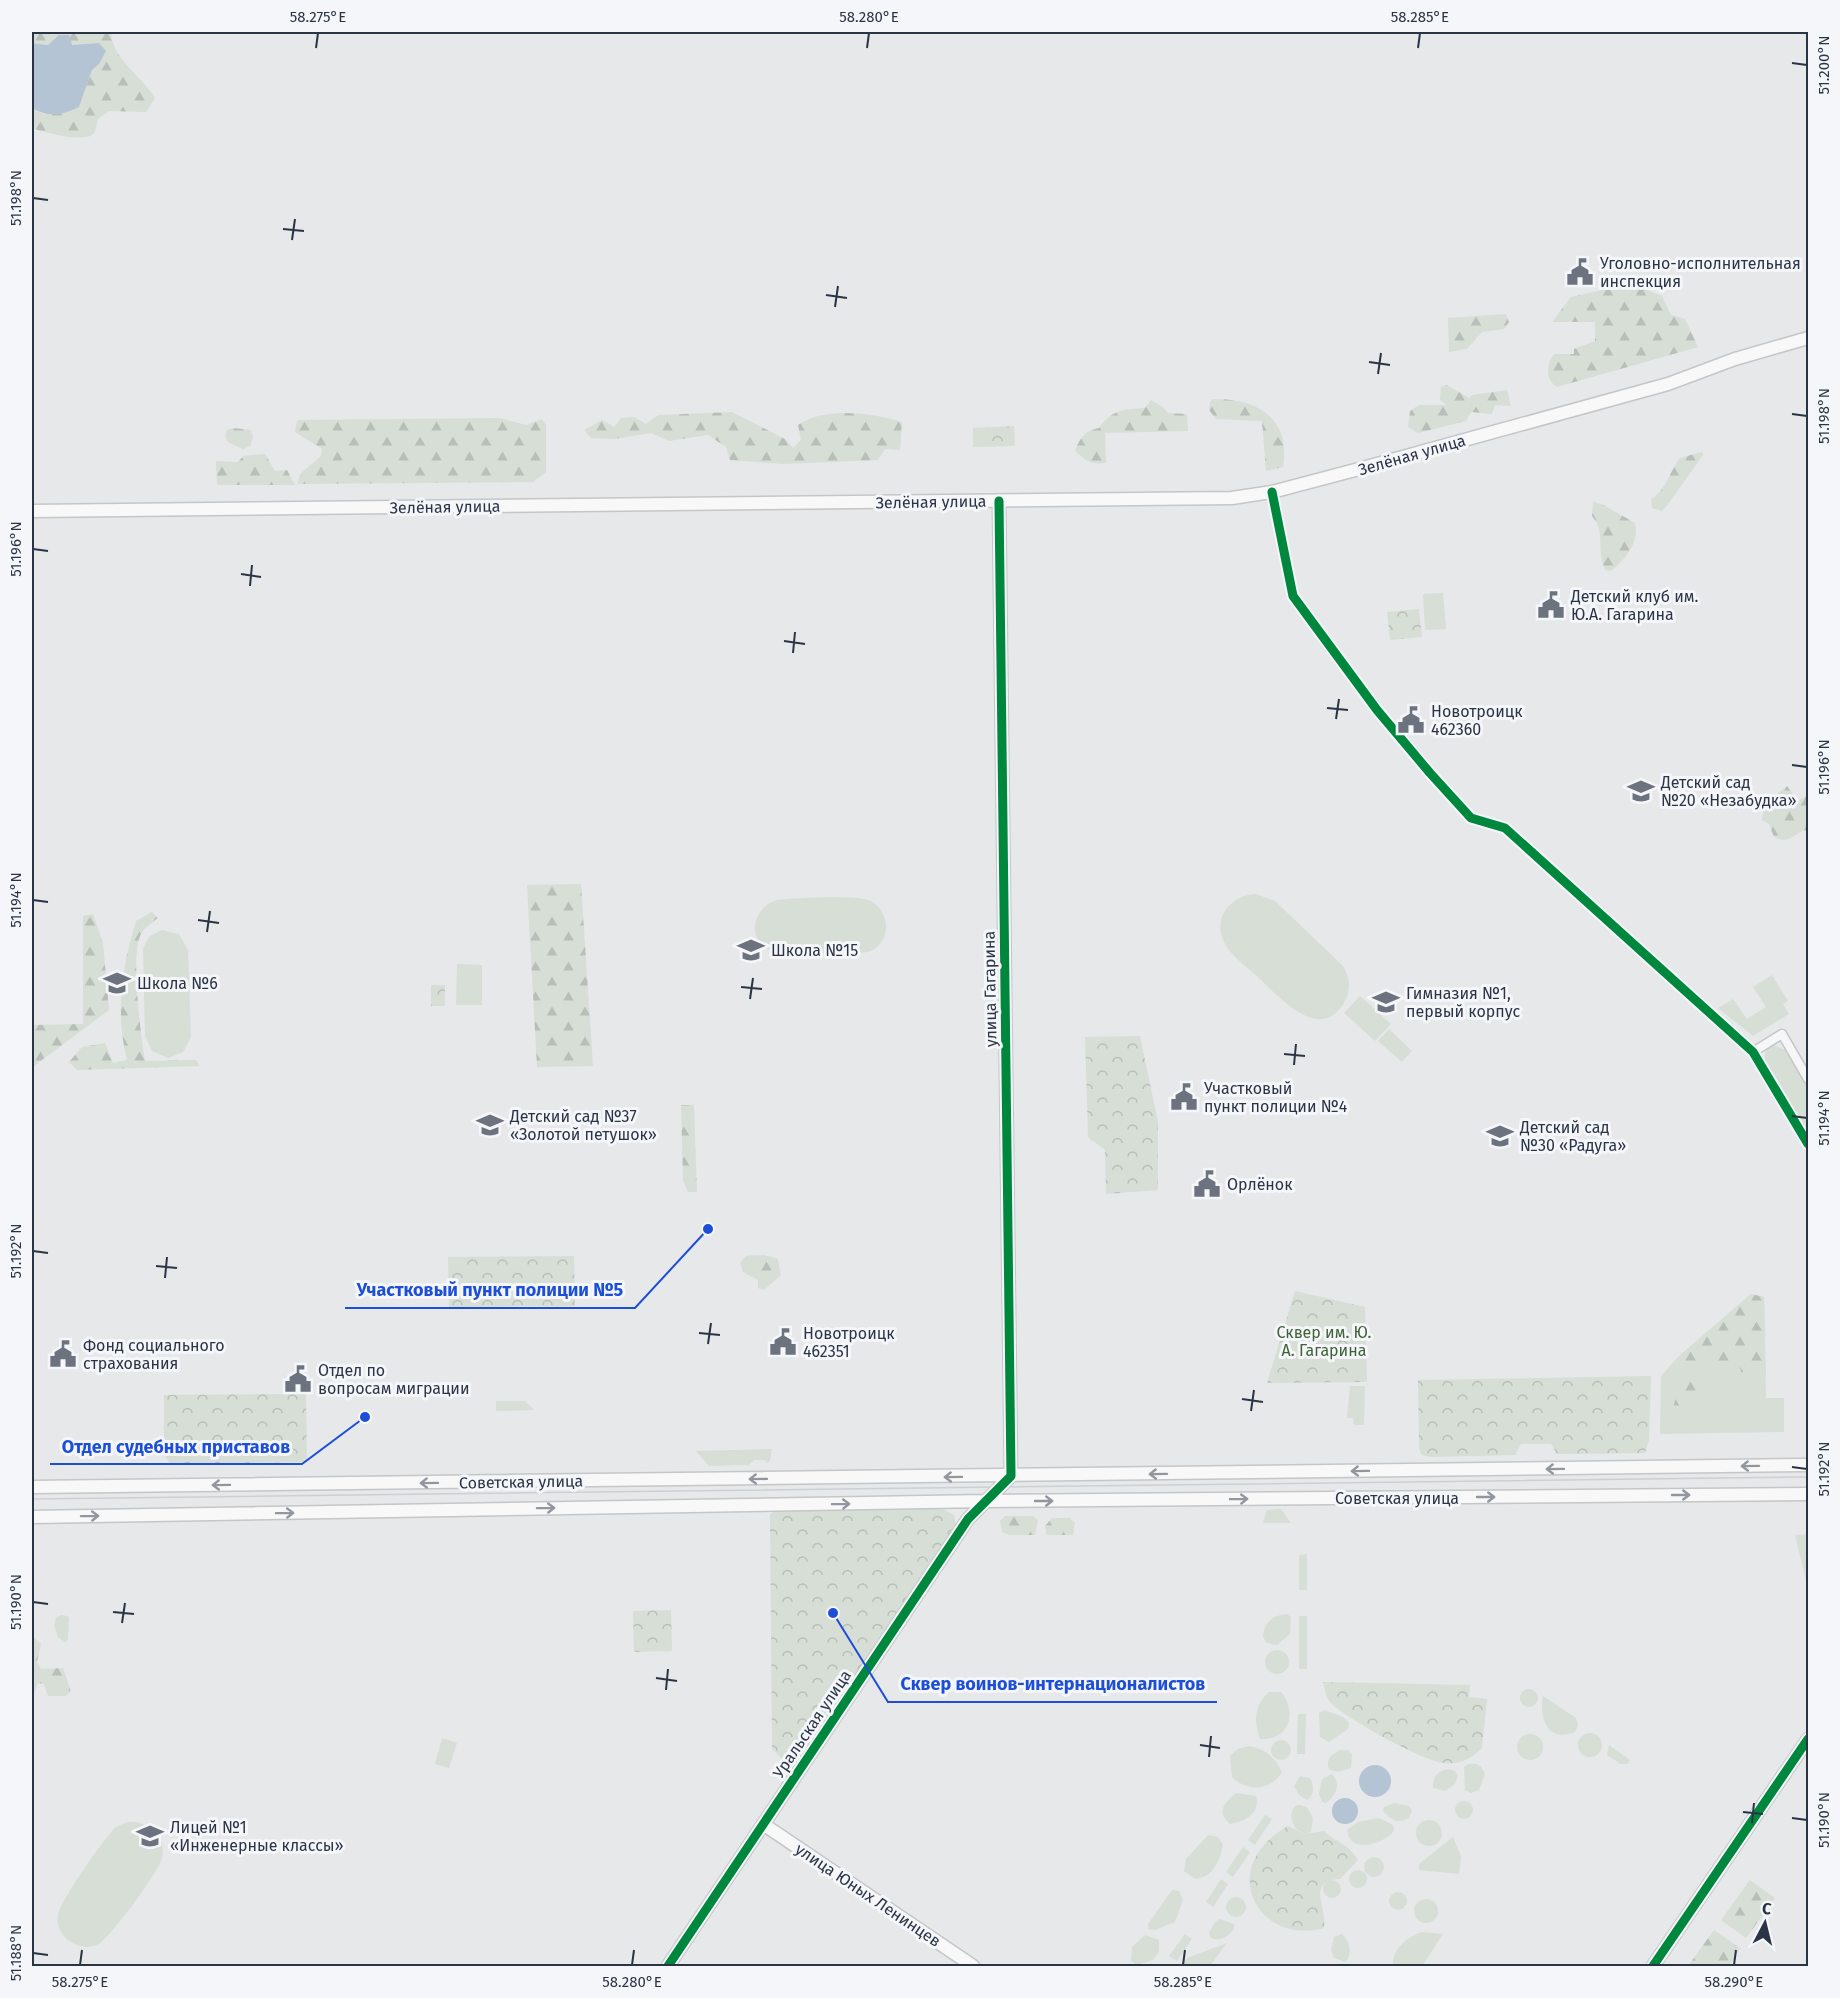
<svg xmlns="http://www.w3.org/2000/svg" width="1840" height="1998" font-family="'Fira Sans',sans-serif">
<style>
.green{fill:#d6ded6}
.forest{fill:url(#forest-firs)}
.park{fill:url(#park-crowns)}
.water{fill:#b4c4d5}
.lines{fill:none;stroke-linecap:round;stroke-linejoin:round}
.street-casing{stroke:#c4c6c8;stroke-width:11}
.secondary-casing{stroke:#c4c6c8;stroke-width:15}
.street{stroke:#f5f6f7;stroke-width:8}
.secondary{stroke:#f8f8f8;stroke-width:12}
.tram{stroke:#cecfd2;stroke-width:1.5}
.cycleway-casing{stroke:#f4f6f9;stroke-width:13}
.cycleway{stroke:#00873e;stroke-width:9}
.oneway{stroke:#92969e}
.ticks{fill:none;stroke:#2b3445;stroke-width:2}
.labels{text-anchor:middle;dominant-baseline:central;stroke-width:6;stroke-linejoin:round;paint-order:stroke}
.poi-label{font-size:16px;fill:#2b3445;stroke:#f4f6f9;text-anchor:start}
.street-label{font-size:16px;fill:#2b3445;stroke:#f4f6f9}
.park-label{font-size:16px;fill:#3f6138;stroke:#f4f6f9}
.leader{fill:none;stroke:#1d4ed8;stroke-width:2}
.callout-dot{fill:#1d4ed8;stroke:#f4f6f9;stroke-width:2}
.callout-label{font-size:18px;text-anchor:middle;font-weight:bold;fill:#1d4ed8;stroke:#f4f6f9;stroke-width:6;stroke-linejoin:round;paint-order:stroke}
.neatline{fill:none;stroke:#2b3445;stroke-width:2}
.ticks-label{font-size:15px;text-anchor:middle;fill:#2b3445}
</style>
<defs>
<pattern id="forest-firs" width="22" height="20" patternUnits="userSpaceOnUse" patternTransform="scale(1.5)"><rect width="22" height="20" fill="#d6ded6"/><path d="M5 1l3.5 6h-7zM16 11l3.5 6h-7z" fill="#b8bfb9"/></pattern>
<pattern id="park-crowns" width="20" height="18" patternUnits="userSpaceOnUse" patternTransform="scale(1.5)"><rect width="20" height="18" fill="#d6ded6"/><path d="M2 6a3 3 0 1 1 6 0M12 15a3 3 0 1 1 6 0" fill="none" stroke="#b8bfb9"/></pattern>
</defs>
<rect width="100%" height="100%" fill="#e6e8ea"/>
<path class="green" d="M1443,593L1446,629L1425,630L1423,594Z
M1256,894L1275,901L1343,966C1350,977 1351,990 1345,1001C1321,1045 1280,998 1259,978C1248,968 1231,956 1224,942C1212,918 1231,895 1256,894Z
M777,900C794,898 853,895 868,900C881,905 889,920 885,934C883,942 876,950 867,952C854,955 781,956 771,951C745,940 753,907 777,900Z
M162,930L179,934L188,950L191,1037L183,1052L168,1058L152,1051L145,1036L143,948L150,936Z
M457,964L482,965V1005H456Z
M1772,975L1788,1001L1783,1004L1789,1014L1753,1036L1718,1008L1733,999L1747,1019L1766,1007L1753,987Z
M1360,996L1391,1024L1375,1041L1344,1013Z
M1389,1029L1412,1051L1402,1062L1378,1041Z
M1773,1045L1786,1050L1808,1087V1135L1764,1061L1766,1050Z
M1751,1294L1764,1297L1766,1398H1784V1432L1660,1434L1661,1376L1678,1357Z
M1350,1386H1365L1364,1425H1354L1353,1418H1347Z
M496,1401H525L534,1410L496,1411Z
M772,1449L770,1461L767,1463L764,1460H754L749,1465L709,1466L696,1451Z
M1281,1509L1291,1523H1263L1267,1510Z
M1808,1534V1588L1795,1535Z
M1307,1554V1590H1299V1555Z
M1287,1614L1291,1617L1290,1634L1277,1645L1267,1643L1263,1637C1264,1622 1273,1615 1287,1614Z
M1299,1616H1307V1669H1299Z
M1265 1662a12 12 0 1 1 24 0a12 12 0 1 1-24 0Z
M1520 1698a9 9 0 1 1 18 0a9 9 0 1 1-18 0Z
M1269,1692H1281C1298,1712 1289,1741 1260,1739C1253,1721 1255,1704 1269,1692Z
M1543,1696L1576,1718L1578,1725L1575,1732C1547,1743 1539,1718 1543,1696Z
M1324,1710L1343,1717L1349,1723L1348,1729L1329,1742L1320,1737L1319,1713Z
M1298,1714H1306L1305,1754H1297Z
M1578 1745a12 12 0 1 1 24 0a12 12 0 1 1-24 0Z
M1517 1747a13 13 0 1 1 26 0a13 13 0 1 1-26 0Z
M442,1738L457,1743L449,1768L435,1764Z
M1271 1750a10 10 0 1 1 20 0a10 10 0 1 1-20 0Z
M1609,1745L1630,1760L1627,1764H1621L1607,1755Z
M1249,1746C1265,1749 1275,1757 1282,1772C1271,1791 1247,1792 1232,1777L1230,1756L1238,1749Z
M1340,1750H1348L1352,1754L1351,1768C1343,1771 1336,1773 1329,1769C1325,1760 1332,1754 1340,1750Z
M1469,1764C1478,1763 1482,1766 1485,1774L1479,1790L1471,1793L1465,1790L1464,1767Z
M1449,1769L1455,1771L1458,1776L1455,1784L1445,1791L1433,1788C1432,1778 1438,1770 1449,1769Z
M1332,1774C1342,1785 1335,1796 1326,1803L1322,1802L1319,1794L1322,1779Z
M1300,1776L1310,1778C1314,1785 1315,1796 1307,1800L1299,1795L1294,1786Z
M1236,1793L1256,1796C1261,1813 1245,1822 1230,1824C1216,1812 1224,1803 1236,1793Z
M1455 1810a9 9 0 1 1 18 0a9 9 0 1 1-18 0Z
M1394,1803L1409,1806L1412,1810L1409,1818C1398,1824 1391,1820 1383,1811L1384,1807Z
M1299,1805L1307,1807L1313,1818L1311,1832L1305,1834L1296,1829C1291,1820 1289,1815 1295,1806Z
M1265,1815L1272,1819L1255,1845L1248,1840Z
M1379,1818L1393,1825L1394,1831C1383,1844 1350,1855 1347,1830L1358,1822Z
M1416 1833a13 13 0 1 1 26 0a13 13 0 1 1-26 0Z
M128,1822C149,1820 171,1840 160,1863C154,1877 109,1940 97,1945C88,1948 79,1947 71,1942C62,1937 56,1926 58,1915C59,1903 105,1837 115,1828C119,1825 123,1824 128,1822Z
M1208,1835L1218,1837L1223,1845C1220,1860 1213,1878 1195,1879L1184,1871L1186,1859Z
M1453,1837L1461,1856L1459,1874L1419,1870V1864Z
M1243,1847L1250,1852L1233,1877L1226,1872Z
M1364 1867a10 10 0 1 1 20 0a10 10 0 1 1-20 0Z
M1349 1879a9 9 0 1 1 18 0a9 9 0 1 1-18 0Z
M1221,1879L1228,1884L1213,1907L1206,1902Z
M1323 1889a9 9 0 1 1 18 0a9 9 0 1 1-18 0Z
M1172,1890L1179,1891L1183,1900L1175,1922L1155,1930L1148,1929V1924Z
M1389 1901a9 9 0 1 1 18 0a9 9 0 1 1-18 0Z
M1226 1907a10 10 0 1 1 20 0a10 10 0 1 1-20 0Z
M1414 1911a12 12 0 1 1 24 0a12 12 0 1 1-24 0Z
M1220,1919L1234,1924V1929C1228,1936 1221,1942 1211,1938L1209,1933L1215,1922Z
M1422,1932L1443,1934L1422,1966H1393C1392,1949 1407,1937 1422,1932Z
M1185,1934L1192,1939L1177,1961L1169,1956Z
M1342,1934C1350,1941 1353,1954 1345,1962L1334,1958L1331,1950L1334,1937Z
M1145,1935L1159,1940V1952L1153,1960L1137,1965L1131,1961L1132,1947Z
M1227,1943L1210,1966H1180L1187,1958Z"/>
<path class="forest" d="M32,32L91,34L111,32C112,59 141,75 155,98L146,112L109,111L98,119C97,123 96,130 94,133C86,144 43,132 32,128V108L43,114L79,107L92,70L99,64V43L79,46L55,41L48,45L32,43Z
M1637,286L1662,296L1671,315L1685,319L1698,347L1557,387C1545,380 1546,364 1554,354H1574V349L1595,341V322H1552L1571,297L1616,287Z
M1506,314L1509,322L1504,329L1482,332L1467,349L1449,352L1448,318Z
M1447,385L1469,398L1472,395L1507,390L1511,406L1495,405L1492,414L1471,412L1466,421L1418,433L1408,427L1410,411L1419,405H1447L1440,400L1441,387Z
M1213,399C1257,398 1291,418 1283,467L1266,471L1262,421L1216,419L1209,410L1210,402Z
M1151,400L1163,407L1168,413L1187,414L1188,431L1105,433L1106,463C1092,465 1084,461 1075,450C1081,437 1085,431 1099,428C1112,410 1123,409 1145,408Z
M732,412L785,439L793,448L801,440L798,425C825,406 873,413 902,422L900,450L885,449L878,460L783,464L730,460L726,447L708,435L669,441L651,433L614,439L591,438L584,430L602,420L614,427L621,418L634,417L646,424L658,415Z
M500,418L526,425L542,419L546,425V472L533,482L297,484L300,474L321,456L322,449L295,432L297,420Z
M233,428L251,430L253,437L250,446L243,449L228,442L225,436L227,430Z
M1702,452L1703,455L1666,507L1662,511L1652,508L1651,499C1665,492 1670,471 1680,458Z
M265,454L275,471L287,470L295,485H217L216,461L238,462L243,456Z
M1593,502L1602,504L1635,523C1640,542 1625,560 1611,571L1605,570C1596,548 1606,532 1592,516Z
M1787,786L1798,801L1808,795V836V832L1804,830C1792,836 1788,844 1774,837L1769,824L1762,820L1764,804Z
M581,884L593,1066L537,1067L527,885Z
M152,912L158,918C153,922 144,928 141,934C130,955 141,1036 145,1061L196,1060L200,1066L77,1070L69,1062L82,1047L105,1043L113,1063L127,1060C115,1014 122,966 136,921Z
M93,914L103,943L109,1010L34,1066H32V1025L83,1024V916Z
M681,1105H694L697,1192H688L683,1180Z
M764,1255L778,1259L781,1275L764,1290L758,1288V1280L743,1272L740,1263L746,1256Z
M1751,1294L1764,1297L1766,1376L1741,1372L1739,1361L1715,1362L1705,1359L1688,1365L1678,1357Z
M1689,1378L1697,1385L1698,1390L1689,1403L1687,1418L1678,1420L1671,1414L1676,1398L1672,1387L1677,1381Z
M1005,1516H1033L1038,1520L1035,1535H1009L1002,1532L1000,1521Z
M1052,1518H1070L1075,1523L1073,1535H1047L1045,1526Z
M63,1615L69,1617L68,1640L65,1642L58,1637L54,1625L56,1617Z
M32,1636L41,1644L37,1662L41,1669L63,1668L71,1692L65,1696H48L44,1684L38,1683L32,1699Z
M1750,1880L1775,1898L1746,1938L1721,1920Z
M1714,1930L1740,1948L1730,1966H1688Z"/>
<path class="park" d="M1014,426L1015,446L973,447V428Z
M1419,609L1422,637L1390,640L1387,612Z
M431,985H445V1006H431Z
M1140,1036L1158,1122V1190L1106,1194L1105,1150L1088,1137L1085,1037Z
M574,1256L575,1306L449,1307L448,1257Z
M1295,1291L1365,1307L1367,1382L1267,1383Z
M1651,1376L1649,1440L1645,1453L1557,1454L1551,1444H1521L1515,1455L1430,1457L1422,1455L1419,1449L1418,1380Z
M306,1394L307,1462L170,1464L164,1454V1395Z
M892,1508L943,1509L954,1515L956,1524L806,1747L795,1759L783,1760L772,1749L770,1515L775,1510Z
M671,1610L672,1651L634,1652L633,1611Z
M1323,1682L1470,1685L1469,1697L1487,1699L1482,1748C1471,1759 1461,1764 1445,1763C1426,1763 1345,1718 1331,1703C1326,1698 1325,1689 1323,1682Z
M1288,1826L1305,1834L1324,1831C1339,1845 1346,1841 1358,1860L1340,1879C1306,1881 1327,1905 1324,1928C1257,1946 1215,1867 1288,1826Z"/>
<path class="water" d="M59,35H69L72,45L99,43L106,51L99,64L92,70L79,107C62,115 49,118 32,108V43L48,45Z
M1359 1781a16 16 0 1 1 32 0a16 16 0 1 1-32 0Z
M1332 1811a13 13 0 1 1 26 0a13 13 0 1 1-26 0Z"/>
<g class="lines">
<defs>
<path id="street" d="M1272,492L1293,596L1377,710L1430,773L1471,818L1505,828L1753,1052L1808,1144
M1753,1052L1782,1034L1808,1079"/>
<path id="secondary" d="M999,501L1011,1476
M32,511L1232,498L1272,492L1359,469L1668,384L1735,359L1808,338
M32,1487L1808,1465
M32,1517L985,1501L1808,1494
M763,1824L973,1966
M668,1966L968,1519L1011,1476
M1653,1966L1808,1739"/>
</defs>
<use href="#street" class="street-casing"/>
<use href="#secondary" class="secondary-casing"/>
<use href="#street" class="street"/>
<use href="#secondary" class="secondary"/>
<path class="tram" d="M32,1499L1808,1477"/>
<defs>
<path id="cycleway" d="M1272,492L1293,596L1377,710L1430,773L1471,818L1505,828L1753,1052L1808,1144
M668,1966L968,1519L1011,1476L999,501
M1653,1966L1808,1739"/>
</defs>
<use href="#cycleway" class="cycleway-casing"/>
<use href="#cycleway" class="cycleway"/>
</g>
<defs><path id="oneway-shaft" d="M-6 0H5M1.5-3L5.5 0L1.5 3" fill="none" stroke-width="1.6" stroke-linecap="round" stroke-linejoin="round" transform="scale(1.5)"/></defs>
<g class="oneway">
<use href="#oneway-shaft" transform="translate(1750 1466) rotate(179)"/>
<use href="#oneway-shaft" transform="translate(1555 1469) rotate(179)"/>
<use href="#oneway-shaft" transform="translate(1360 1471) rotate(179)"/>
<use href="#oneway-shaft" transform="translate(1158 1474) rotate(179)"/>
<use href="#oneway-shaft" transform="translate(953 1477) rotate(179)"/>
<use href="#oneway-shaft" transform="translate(758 1479) rotate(179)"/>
<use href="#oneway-shaft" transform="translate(429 1483) rotate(179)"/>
<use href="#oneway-shaft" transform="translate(221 1485) rotate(179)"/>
<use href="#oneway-shaft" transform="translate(1681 1495)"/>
<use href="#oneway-shaft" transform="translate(1486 1497)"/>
<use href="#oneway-shaft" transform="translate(1239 1499) rotate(-1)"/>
<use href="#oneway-shaft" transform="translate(1044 1501)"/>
<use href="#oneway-shaft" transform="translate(841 1504) rotate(-1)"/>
<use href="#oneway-shaft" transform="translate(546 1508) rotate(-1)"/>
<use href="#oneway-shaft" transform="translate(285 1513) rotate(-1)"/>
<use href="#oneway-shaft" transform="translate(90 1516) rotate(-1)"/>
</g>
<path class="ticks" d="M316,48L318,33M867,48L869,33M1418,48L1420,33M1792,63L1807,65M33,198L48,200M283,229L304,231M292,240L295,219M826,295L847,298M835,307L838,286M1369,362L1390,365M1378,374L1381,353M1792,414L1807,416M33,549L48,551M241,574L261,577M250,586L252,565M784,641L805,644M793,653L795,632M1327,708L1348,710M1336,719L1339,699M1792,765L1807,767M33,900L48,902M198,920L219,923M207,932L210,911M741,987L762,989M750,999L753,978M1284,1054L1305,1056M1294,1065L1296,1044M1792,1116L1807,1118M33,1251L48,1253M156,1266L177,1268M165,1278L167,1257M699,1333L720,1335M708,1344L711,1323M1242,1399L1263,1402M1251,1411L1254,1390M1792,1467L1807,1469M33,1602L48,1604M113,1612L134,1614M122,1623L125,1603M656,1678L677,1681M666,1690L668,1669M1200,1745L1220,1748M1209,1757L1211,1736M1743,1812L1763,1814M1792,1818L1807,1820M1752,1823L1754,1803M33,1953L48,1955M80,1965L82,1950M632,1965L634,1950M1183,1965L1185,1950M1734,1965L1736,1950"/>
<defs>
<symbol id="civic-bare" viewBox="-9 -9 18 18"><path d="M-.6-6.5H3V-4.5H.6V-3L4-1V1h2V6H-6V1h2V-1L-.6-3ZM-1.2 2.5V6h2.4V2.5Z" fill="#6c737f" stroke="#f4f6f9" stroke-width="2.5" paint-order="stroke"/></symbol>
<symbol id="school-bare" viewBox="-9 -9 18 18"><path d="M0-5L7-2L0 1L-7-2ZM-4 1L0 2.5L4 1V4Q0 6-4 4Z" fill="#6c737f" stroke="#f4f6f9" stroke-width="2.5" paint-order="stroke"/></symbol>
</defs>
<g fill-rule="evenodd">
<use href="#civic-bare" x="1561" y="253" width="38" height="38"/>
<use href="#civic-bare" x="1532" y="586" width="38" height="38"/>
<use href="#civic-bare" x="1392" y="701" width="38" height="38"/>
<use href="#school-bare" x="1622" y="772" width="38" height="38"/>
<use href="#school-bare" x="732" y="931" width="38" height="38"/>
<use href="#school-bare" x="98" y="964" width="38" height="38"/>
<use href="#school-bare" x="1367" y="983" width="38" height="38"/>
<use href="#civic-bare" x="1165" y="1078" width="38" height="38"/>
<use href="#school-bare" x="471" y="1106" width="38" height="38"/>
<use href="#school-bare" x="1481" y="1117" width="38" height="38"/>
<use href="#civic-bare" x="1188" y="1165" width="38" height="38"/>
<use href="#civic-bare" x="764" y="1323" width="38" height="38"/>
<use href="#civic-bare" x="44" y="1335" width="38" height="38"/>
<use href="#civic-bare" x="279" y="1360" width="38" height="38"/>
<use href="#school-bare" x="131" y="1817" width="38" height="38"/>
</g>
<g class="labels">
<g class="poi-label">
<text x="1600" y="263">Уголовно-исполнительная<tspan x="1600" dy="18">инспекция</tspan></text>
<text x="1571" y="596">Детский клуб им.<tspan x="1571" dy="18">Ю.А. Гагарина</tspan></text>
<text x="1431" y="711">Новотроицк<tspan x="1431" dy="18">462360</tspan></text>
<text x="1661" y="782">Детский сад<tspan x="1661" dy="18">№20 «Незабудка»</tspan></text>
<text x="771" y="950">Школа №15</text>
<text x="137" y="983">Школа №6</text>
<text x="1406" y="993">Гимназия №1,<tspan x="1406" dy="18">первый корпус</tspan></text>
<text x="1204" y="1088">Участковый<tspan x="1204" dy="18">пункт полиции №4</tspan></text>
<text x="510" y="1116">Детский сад №37<tspan x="510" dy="18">«Золотой петушок»</tspan></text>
<text x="1520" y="1127">Детский сад<tspan x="1520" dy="18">№30 «Радуга»</tspan></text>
<text x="1227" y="1184">Орлёнок</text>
<text x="803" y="1333">Новотроицк<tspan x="803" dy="18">462351</tspan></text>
<text x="83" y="1345">Фонд социального<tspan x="83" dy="18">страхования</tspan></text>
<text x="318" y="1370">Отдел по<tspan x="318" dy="18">вопросам миграции</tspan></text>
<text x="170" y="1827">Лицей №1<tspan x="170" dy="18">«Инженерные классы»</tspan></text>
</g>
<g class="street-label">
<text transform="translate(1412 455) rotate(-16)">Зелёная улица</text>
<text transform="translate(931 502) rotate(-1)">Зелёная улица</text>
<text transform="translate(445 507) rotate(-1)">Зелёная улица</text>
<text transform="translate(990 989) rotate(-91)">улица Гагарина</text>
<text transform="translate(521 1482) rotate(-1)">Советская улица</text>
<text x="1397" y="1498">Советская улица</text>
<text transform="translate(812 1724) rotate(-56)">Уральская улица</text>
<text transform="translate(868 1895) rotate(34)">улица Юных Ленинцев</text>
</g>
<g class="park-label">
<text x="1324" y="1332">Сквер им. Ю.<tspan x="1324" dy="18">А. Гагарина</tspan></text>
</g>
</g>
<path class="leader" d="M708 1229L635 1308H345M365 1417L302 1464H50M833 1613L888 1702H1217"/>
<g class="callout-dot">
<circle cx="708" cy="1229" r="6"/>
<circle cx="365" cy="1417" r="6"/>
<circle cx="833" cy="1613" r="6"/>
</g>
<g class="callout-label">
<text x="490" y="1296">Участковый пункт полиции №5</text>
<text x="176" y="1453">Отдел судебных приставов</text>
<text x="1053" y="1690">Сквер воинов-интернационалистов</text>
</g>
<rect width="1840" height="1998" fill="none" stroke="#f4f6f9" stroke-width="66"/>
<g transform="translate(1765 1923) rotate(7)" stroke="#f4f6f9" stroke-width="4.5" paint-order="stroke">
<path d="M0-4.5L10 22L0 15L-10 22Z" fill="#2b3445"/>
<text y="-9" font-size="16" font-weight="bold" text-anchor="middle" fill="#2b3445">С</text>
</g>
<rect x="33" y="33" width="1774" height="1932" class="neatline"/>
<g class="ticks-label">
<text x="318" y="22">58.275°E</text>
<text x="869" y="22">58.280°E</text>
<text x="1420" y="22">58.285°E</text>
<text transform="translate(1824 65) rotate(-90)" y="5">51.200°N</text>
<text transform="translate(16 198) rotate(-90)" y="5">51.198°N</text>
<text transform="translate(1824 416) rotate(-90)" y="5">51.198°N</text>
<text transform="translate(16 549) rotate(-90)" y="5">51.196°N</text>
<text transform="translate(1824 767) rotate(-90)" y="5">51.196°N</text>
<text transform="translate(16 900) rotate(-90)" y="5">51.194°N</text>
<text transform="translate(1824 1118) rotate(-90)" y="5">51.194°N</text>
<text transform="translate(16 1251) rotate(-90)" y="5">51.192°N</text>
<text transform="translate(1824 1469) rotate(-90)" y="5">51.192°N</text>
<text transform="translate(16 1602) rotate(-90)" y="5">51.190°N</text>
<text transform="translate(1824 1820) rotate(-90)" y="5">51.190°N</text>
<text transform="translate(16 1953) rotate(-90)" y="5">51.188°N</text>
<text x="80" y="1987">58.275°E</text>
<text x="632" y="1987">58.280°E</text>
<text x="1183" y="1987">58.285°E</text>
<text x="1734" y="1987">58.290°E</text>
</g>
</svg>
